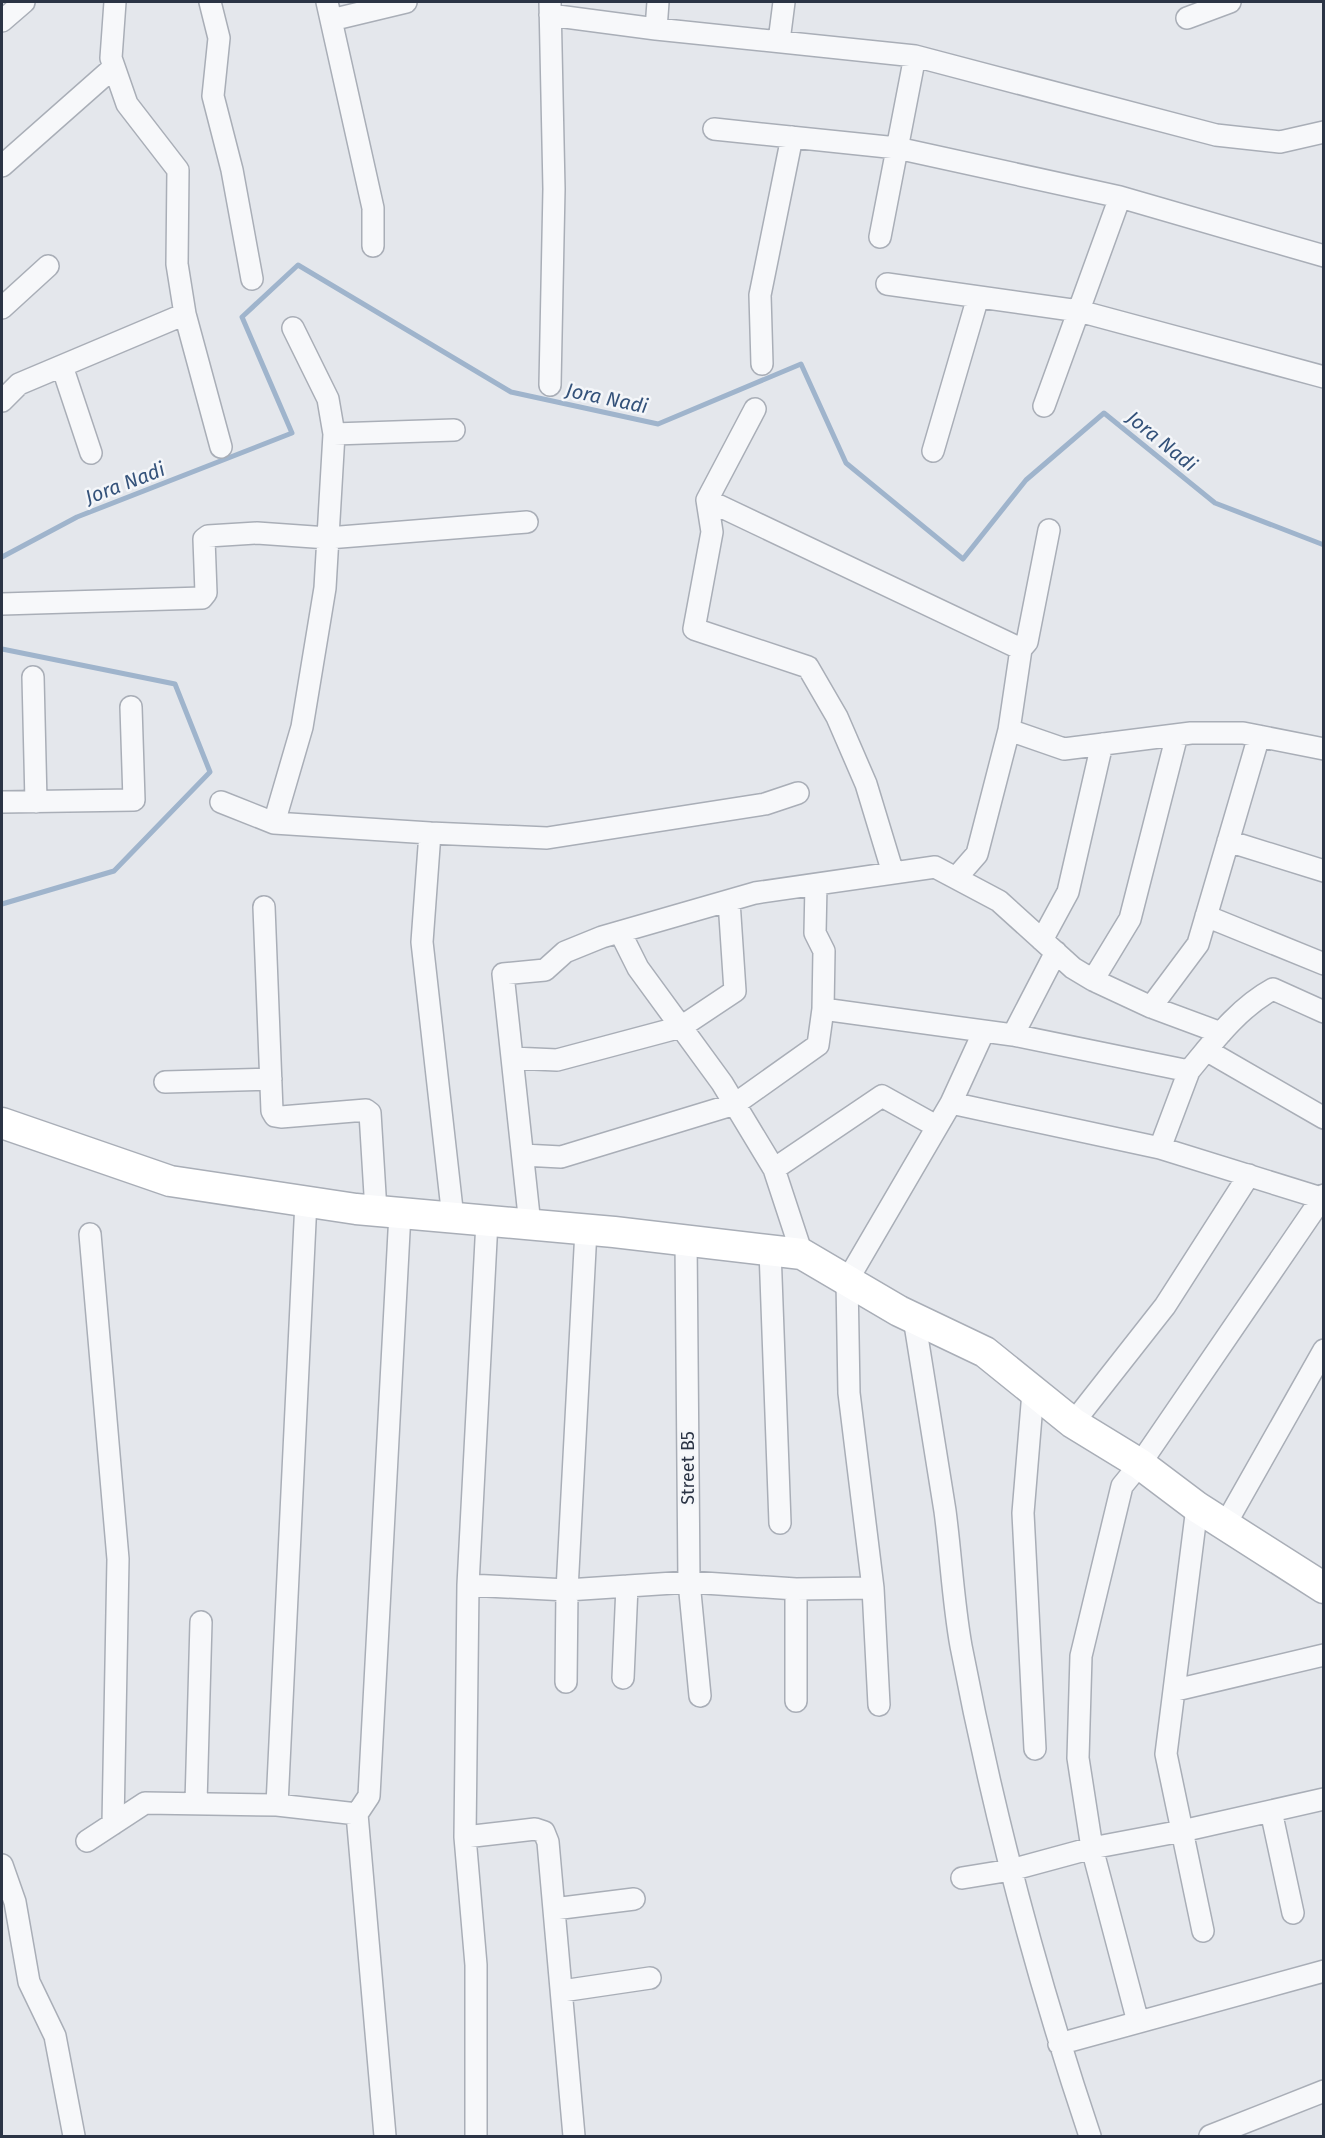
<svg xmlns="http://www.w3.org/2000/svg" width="1325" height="2138" font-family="'Fira Sans',sans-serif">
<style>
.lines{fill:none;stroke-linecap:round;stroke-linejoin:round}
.stream{stroke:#9fb4cc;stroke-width:5}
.street-casing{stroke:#a9aeb7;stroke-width:24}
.secondary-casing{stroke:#a9aeb7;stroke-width:33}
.street{stroke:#f7f8fa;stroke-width:21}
.secondary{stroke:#fff;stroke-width:30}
.labels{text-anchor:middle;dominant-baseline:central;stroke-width:5;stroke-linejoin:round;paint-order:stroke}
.street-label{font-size:18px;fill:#2b3445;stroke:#f4f6f9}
.water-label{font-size:20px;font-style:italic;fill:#34527a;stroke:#f4f6f9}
</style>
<rect width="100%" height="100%" fill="#e4e7ec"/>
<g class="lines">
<path class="stream" d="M2,557L77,517L292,433L242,317L298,265L511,392L658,424L801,364L846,463L963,559L1026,480L1104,413L1215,503L1324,545
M2,649L175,684L210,772L114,871L2,904"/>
<defs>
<path id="street" d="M115,2L111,58L127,104L178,170L177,264L185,314L221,447
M210,2L219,38L213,96L232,170L252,279
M327,2L373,208V246
M550,15L656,29L658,2
M1187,18L1230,2
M331,20L406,2
M2,21L24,2
M656,29L915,56L1216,135L1280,142L1324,132
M779,41L784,2
M714,129L897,148L1120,197L1324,256
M2,166L114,67
M880,237L915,56
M887,284L1079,311L1324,377
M2,308L48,266
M762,364L760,295L792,137
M62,366L91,453
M550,385L554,189L550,2
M2,401L19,384L185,314
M1044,406L1120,197
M755,409L707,500L1021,649
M334,434L454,430
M933,451L978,297
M707,500L712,532L694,629L808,667L837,717L866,784L893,873
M2,604L202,598L206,593L204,539L208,536L257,533L328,538L527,522
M33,677L36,802
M1009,730L1064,749L1191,733H1243L1324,749
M2,802L134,800L131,707
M221,802L274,823L430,833
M274,823L302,727L325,588L334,434L328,399L293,328
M1228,841L1324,871
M956,878L977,854L1009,730L1021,649L1027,642L1049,530
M816,885L815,933L824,951L823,1009L1013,1035L1056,952
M264,907L272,1111L275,1116L281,1117L366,1110L370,1113L376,1211
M1206,916L1324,964
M620,932L638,968L722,1083L774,1169L802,1254
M1042,940L1068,892L1102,744
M1093,980L1130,919L1177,735
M1151,1007L1198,944L1259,736
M984,1031L951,1103L1160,1148L1189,1071
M1013,1035L1189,1071C1213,1042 1238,1008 1273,989L1324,1012
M1206,1050L1324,1118
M512,1058L557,1060L681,1027L735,991L729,901
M165,1082L271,1079
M1160,1148L1321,1198
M523,1155L561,1157L735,1104L818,1045L823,1009
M774,1169L882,1096L936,1126
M453,1218L422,942L430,833L547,838L765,804L798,793
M530,1225L503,974L545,970L565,952L602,937L755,893L935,867L999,901L1073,968L1093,980L1151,1007L1221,1033
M90,1234L118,1559L113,1824
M686,1240L689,1582L700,1696
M770,1250L780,1523
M914,1318C924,1383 935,1447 945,1511C951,1556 953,1601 961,1646C993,1812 1036,1976 1090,2136
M1033,1392L1023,1513L1035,1749
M1073,1423L1165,1306L1249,1175
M1197,1507L1166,1754L1203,1931
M1225,1525L1324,1350
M468,1585L567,1590L689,1582L796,1589
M873,1588L879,1705
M623,1678L627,1586
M566,1682L567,1590L586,1230
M1176,1690L1324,1655
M796,1701V1589L873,1588L849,1393L847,1281L951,1103
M196,1803L201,1622
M277,1805L357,1814
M1271,1811L1293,1913
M465,1837L535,1829L544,1832L548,1842L574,2136
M87,1841L145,1803L277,1805L306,1201
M2,1865L15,1902L29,1982L55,2036L74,2136
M962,1878L1011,1870L1092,1848L1182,1831L1324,1799
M554,1909L634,1899
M562,1991L650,1978
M1138,2022L1092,1848L1078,1758L1081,1656L1122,1486L1140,1464L1324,1195
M1059,2044L1324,1971
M385,2136L357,1814L369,1796L400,1213
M476,2136V1965L465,1837L468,1585L487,1221
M1210,2136L1324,2091"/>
<path id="secondary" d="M2,1123L170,1181L356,1209L614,1232L802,1254L899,1311L985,1352L1073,1423L1140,1464L1197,1507L1324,1588"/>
</defs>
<use href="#street" class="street-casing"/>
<use href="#secondary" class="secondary-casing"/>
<use href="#street" class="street"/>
<use href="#secondary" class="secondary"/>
</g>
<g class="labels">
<g class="street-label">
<text transform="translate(688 1468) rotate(-90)">Street B5</text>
</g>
<g class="water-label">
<text transform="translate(607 398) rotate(12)">Jora Nadi</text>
<text transform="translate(1162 441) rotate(39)">Jora Nadi</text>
<text transform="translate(125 483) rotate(-21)">Jora Nadi</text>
</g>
</g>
<rect width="1325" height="2138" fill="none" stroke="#2b3445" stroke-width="6"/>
</svg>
